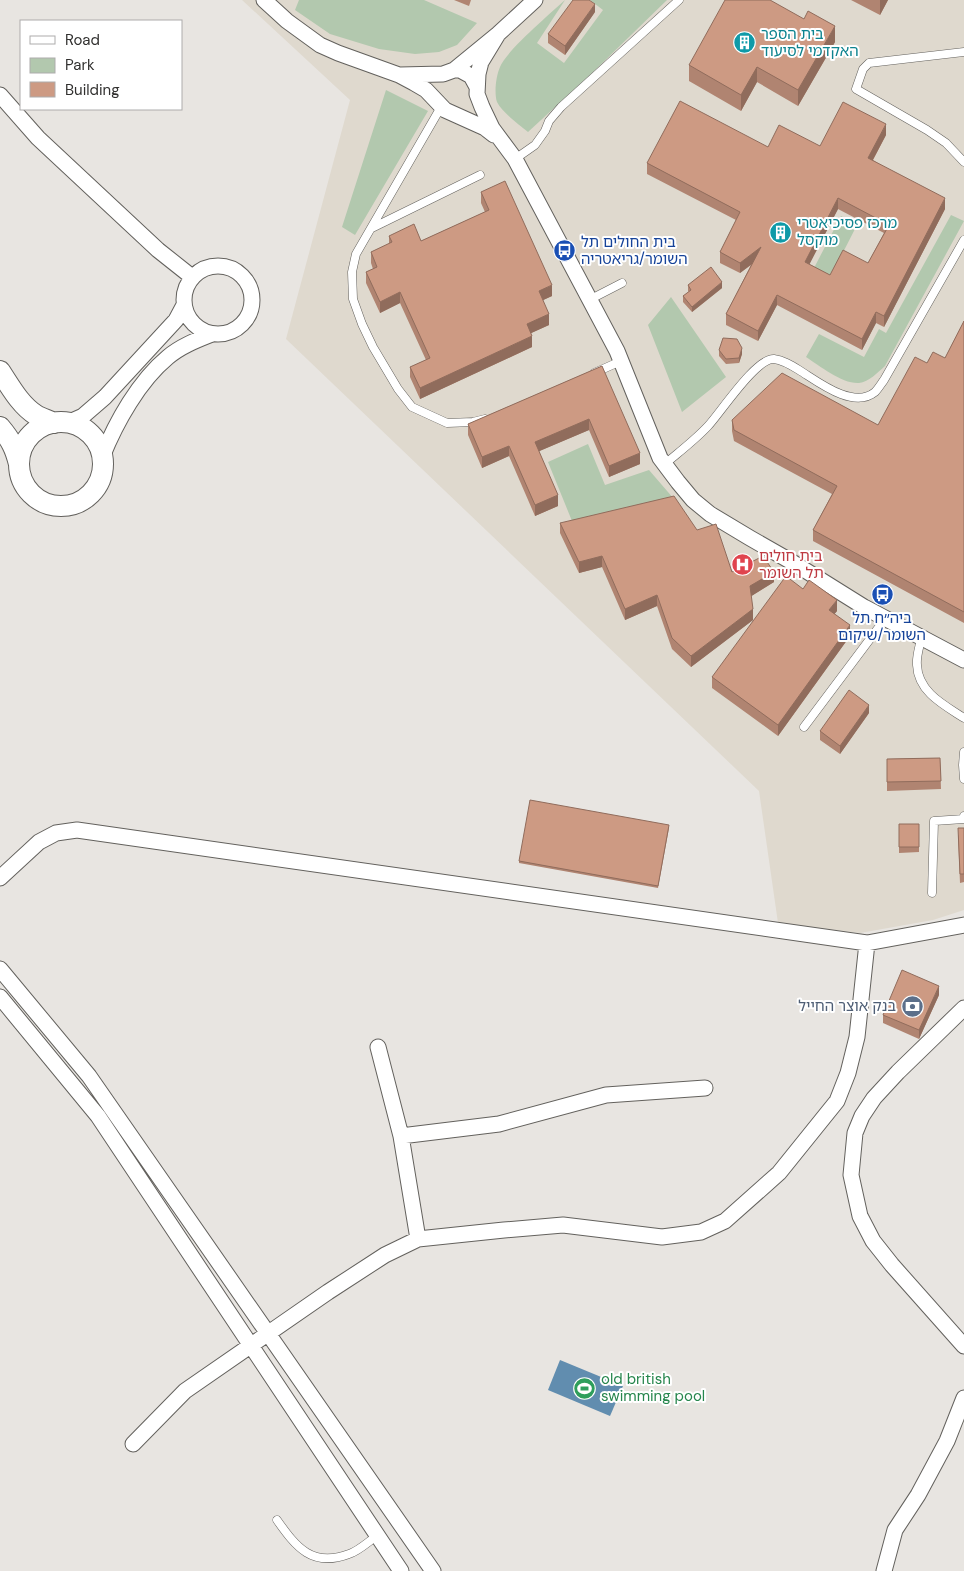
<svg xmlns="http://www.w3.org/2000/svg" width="964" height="1571" font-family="'DM Sans','Noto Sans Hebrew',sans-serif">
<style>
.built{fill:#dfd9ce}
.green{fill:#b2c8ae}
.water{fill:#618daf}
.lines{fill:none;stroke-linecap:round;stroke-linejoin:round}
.lane-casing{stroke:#63615d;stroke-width:9}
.street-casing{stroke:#63615d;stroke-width:17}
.secondary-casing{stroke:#63615d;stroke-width:22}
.lane{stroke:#fff;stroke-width:8}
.street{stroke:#fff;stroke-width:15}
.secondary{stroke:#fff;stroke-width:20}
.wall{fill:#b08471;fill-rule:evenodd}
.shaded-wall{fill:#906c5c}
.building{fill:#cd9a83;stroke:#906c5c;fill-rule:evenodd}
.labels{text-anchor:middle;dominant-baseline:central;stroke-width:4;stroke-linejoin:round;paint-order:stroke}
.culture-label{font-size:15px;fill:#0d838f;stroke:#fff;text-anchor:start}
.transit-label{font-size:15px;fill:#164399;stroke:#fff;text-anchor:start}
.health-label{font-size:15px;fill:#be3a42;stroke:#fff;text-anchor:start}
.service-label{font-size:15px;fill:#4e5e75;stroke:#fff;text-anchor:end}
.leisure-label{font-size:15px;fill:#27864d;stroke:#fff;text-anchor:start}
</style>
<rect width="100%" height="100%" fill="#e8e5e1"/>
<path class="built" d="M242,0H964V910L933,920L860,933L778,923L759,791L286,339L350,100Z"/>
<path class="green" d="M299,0H424L477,23L457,45L439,52L415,54L379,49L330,34L295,10Z
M565,0L537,43L564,63L603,10L590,0H667L591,74L528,132C519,125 502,112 497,102C494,93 496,76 500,67C506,51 551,13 565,0Z
M386,90L428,111L355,235L342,227Z
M951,215L964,221L885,366C878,372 869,382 859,383C842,384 820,366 806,357L819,334L864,357L879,329L886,333Z
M841,216L857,225L831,276L814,268Z
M671,297L726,377L682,412L648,325Z
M588,444L605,485L649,470L674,499L572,521L548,462Z"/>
<path class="water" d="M560,1360L623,1386L610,1416L548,1390Z"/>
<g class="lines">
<defs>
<path id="lane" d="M964,52L869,63L863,69L856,89L927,130L946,143L964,162
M441,107L356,254L352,272L353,299L362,324L373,347L398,389L412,407L447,423L473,422L485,419
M515,159L535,145L545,131L549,121L561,107L679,0
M372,228L480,175
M589,300L622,283
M594,373L621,361
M665,464C679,452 695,440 708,426C721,412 756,358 774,359C783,360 791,365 799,370C817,381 853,410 875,392C878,389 881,384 884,380L964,240
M921,638C920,646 916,656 917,665C918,692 944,705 964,718
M804,727L885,619
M964,752L963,765L964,779
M932,893L934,821L964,819V816
M277,1520C296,1547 312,1568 349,1554C359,1551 369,1541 378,1535"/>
<path id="street" d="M264,0L287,21L320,45L338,53L399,75L414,83L426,90L445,110L485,128L494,135
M498,34L481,62L478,74L477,94L482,107L492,128L515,159L617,351L660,458L678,482L693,500L710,514L750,538L792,562L864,607L964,660
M454,70L498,34L535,0
M400,75L443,74L454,70H460L471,76L477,87
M0,95L38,138L158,250L192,277
M184 300a34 34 0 1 1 68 0a34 34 0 1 1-68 0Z
M67,423L83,416L105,397L176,320L184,305
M102,457C116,422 139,381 168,357C181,346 197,340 212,334
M0,878L39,842L56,833L77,830L867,943L964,925
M0,969L89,1076L433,1571
M0,997L98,1116L401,1571
M964,1008L898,1072L874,1098L862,1116L855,1133L851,1175L860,1216L873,1241L892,1265L964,1346
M378,1047L401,1136L418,1239
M401,1136L499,1124L606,1095L705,1088
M133,1444L185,1391L328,1292L385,1255L418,1239L504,1230L563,1225L662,1237L701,1232L725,1221L779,1173L837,1101L848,1073L857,1037L867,943
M884,1571L895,1530L918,1495L947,1441L964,1398"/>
<path id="secondary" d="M0,371C10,386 20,405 36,415C41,418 48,420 54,423
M19 464a42 42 0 1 1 84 0a42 42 0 1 1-84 0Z
M0,427C11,440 15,448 19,464"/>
</defs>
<use href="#lane" class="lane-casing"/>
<use href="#street" class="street-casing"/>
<use href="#secondary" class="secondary-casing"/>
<use href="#lane" class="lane"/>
<use href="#street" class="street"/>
<use href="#secondary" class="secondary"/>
</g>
<path class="wall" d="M454,0H471L469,6Z
M851,0H888L880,15Z
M595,12L565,55L548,43V34Z
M835,42L798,106L757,82L741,111L689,81V65Z
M886,135L873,160L945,209L884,327L876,323L862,350L777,305L758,341L726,325V314L751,265L740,273L720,263V252L736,220L647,174V163L768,147L820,146ZM838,209L884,233L868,263L830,275L809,264Z
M481,192L552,296L543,300L549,325L531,333L532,347L420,399L410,377V367L426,360L400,303L380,313L366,283V272L373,269L371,263V252L389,244V236L421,241L485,212L481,203Z
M688,285L722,288L692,312L683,302V296L689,292L688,291Z
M964,321V623L813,541V530L832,494L734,441L732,431V420L878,425L927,363L945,358Z
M719,350L742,354L739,363L726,364L719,356Z
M602,366L640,464L609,477L589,430L539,451L558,506L535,516L509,456L482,468L468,435V424Z
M560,523L697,530L732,572L774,582L751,596L753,620L691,667L672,649L657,606L625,620L602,567L579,573L560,533Z
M803,589L837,611L834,614L850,636L778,736L712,688V677Z
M869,713L840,754L820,740V731Z
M940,758L941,789L887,791V759Z
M899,824H919V852L899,853Z
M669,828L658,888L519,863V861Z
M964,828V882L960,883L958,836Z
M939,995L919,1039L883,1023V1015Z"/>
<path class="shaded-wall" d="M880,0H888L880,15Z
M595,4V12L565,55V46Z
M835,26V42L798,106V90Z
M757,67V82L741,111V95Z
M886,124V135L868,169V158Z
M838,198V209L805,273V262Z
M945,198V209L884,327V316Z
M761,247V257L740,273V263Z
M722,282V288L692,312V307Z
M552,285V296L539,302V291Z
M400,292V303L380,313V302Z
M777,295V305L758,341V331Z
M876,312V323L862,350V339Z
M549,314V325L527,335V324Z
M532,336V347L420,399V388Z
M742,348V354L739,363V358Z
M589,419V430L535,453V442Z
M509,446V456L482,468V457Z
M640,453V464L609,477V466Z
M558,495V506L535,516V505Z
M602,556V567L579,573V562Z
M774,572V582L750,597V586Z
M657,595V606L625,620V609Z
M837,600V611L829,621V610Z
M753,609V620L691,667V656Z
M850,625V636L778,736V725Z
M869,705V713L840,754V746Z
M939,986V995L919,1039V1030Z"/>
<path class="building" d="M573,0H589L595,4L565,46L548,34Z
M725,0H770L804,19L808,11L835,26L798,90L757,67L741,95L689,65Z
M680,101L768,147L779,125L820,146L843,102L886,124L868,158L945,198L884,316L876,312L862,339L777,295L758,331L726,314L761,247L740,263L720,252L740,212L647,163ZM838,198L889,225L868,263L843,250L830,275L805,262Z
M505,181L552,285L539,291L549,314L527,324L532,336L420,388L410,367L430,358L400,292L380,302L366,272L377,267L371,252L392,242L389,236L414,224L421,241L489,210L481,192Z
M711,267L722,282L692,307L683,296L691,290L688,285Z
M964,321V612L813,530L837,486L734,430L732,420L782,373L878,425L915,357L927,363L933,352L945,358Z
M723,338L737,339L742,348L739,358L726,359L719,350Z
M602,366L640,453L609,466L589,419L535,442L558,495L535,505L509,446L482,457L468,424Z
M674,496L697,530L716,524L732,572L763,556L774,572L750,586L753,609L691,656L672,638L657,595L625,609L602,556L579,562L560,523Z
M786,576L803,589L809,580L837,600L829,610L850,625L778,725L712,677Z
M849,690L869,705L840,746L820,731Z
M940,758L941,781L887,782V759Z
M530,800L669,825L658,886L519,861Z
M899,824H919V847H899Z
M958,828H964V874H960Z
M902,970L939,986L919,1030L883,1015Z"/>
<defs>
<symbol id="building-disc" viewBox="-11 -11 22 22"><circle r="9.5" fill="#0f9aa8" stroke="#fff"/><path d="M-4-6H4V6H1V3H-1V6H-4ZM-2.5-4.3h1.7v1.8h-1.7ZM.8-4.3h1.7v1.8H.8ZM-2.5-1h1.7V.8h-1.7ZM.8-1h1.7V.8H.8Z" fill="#fff"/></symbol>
<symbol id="bus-disc" viewBox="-11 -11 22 22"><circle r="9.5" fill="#1a4fb4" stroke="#fff"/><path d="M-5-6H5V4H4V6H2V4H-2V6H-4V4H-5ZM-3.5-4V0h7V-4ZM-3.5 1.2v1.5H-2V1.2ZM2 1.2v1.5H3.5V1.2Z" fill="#fff"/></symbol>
<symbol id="hospital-disc" viewBox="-11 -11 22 22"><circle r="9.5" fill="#e0444e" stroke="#fff"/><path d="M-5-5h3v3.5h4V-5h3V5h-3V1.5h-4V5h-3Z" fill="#fff"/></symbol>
<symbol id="bank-disc" viewBox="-11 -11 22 22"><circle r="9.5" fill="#5c6f8a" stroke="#fff"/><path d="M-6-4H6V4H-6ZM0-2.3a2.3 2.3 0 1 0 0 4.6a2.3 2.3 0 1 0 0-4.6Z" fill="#fff"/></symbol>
<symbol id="stadium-disc" viewBox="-11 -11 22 22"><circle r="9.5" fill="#2e9e5b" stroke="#fff"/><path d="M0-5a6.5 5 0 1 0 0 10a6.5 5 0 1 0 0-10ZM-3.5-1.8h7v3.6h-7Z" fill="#fff"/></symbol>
</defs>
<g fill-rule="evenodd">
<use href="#building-disc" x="732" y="30" width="25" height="25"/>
<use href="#building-disc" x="768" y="220" width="25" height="25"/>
<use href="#bus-disc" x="552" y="238" width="25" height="25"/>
<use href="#hospital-disc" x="730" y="552" width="25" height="25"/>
<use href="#bus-disc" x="870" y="582" width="25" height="25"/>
<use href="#bank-disc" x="900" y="994" width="25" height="25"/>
<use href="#stadium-disc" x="572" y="1376" width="25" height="25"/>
</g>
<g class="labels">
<g class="culture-label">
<text x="761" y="34">בית הספר<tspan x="761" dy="17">האקדמי לסיעוד</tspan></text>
<text x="797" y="223">מרכז פסיכיאטרי<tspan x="797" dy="17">מוקסל</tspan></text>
</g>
<g class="transit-label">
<text x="581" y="242">בית החולים תל<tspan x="581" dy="17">השומר/גריאטריה</tspan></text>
<text x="882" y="618" text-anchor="middle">ביה״ח תל<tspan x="882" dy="17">השומר/שיקום</tspan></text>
</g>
<g class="health-label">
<text x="759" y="556">בית חולים<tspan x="759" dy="17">תל השומר</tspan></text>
</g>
<g class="service-label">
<text x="896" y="1006">בנק אוצר החייל</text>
</g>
<g class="leisure-label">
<text x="601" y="1379">old british<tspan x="601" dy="17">swimming pool</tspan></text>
</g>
</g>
<rect x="20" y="20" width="162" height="90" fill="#ffffff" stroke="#adacac"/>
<rect x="30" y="36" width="25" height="8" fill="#ffffff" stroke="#adacac"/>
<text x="65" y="45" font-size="15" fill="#31302f">Road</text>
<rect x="30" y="58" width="25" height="15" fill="#b2c8ae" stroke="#adacac"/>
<text x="65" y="70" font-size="15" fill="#31302f">Park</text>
<rect x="30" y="82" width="25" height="15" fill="#cd9a83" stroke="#adacac"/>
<text x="65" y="95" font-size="15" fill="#31302f">Building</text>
</svg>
